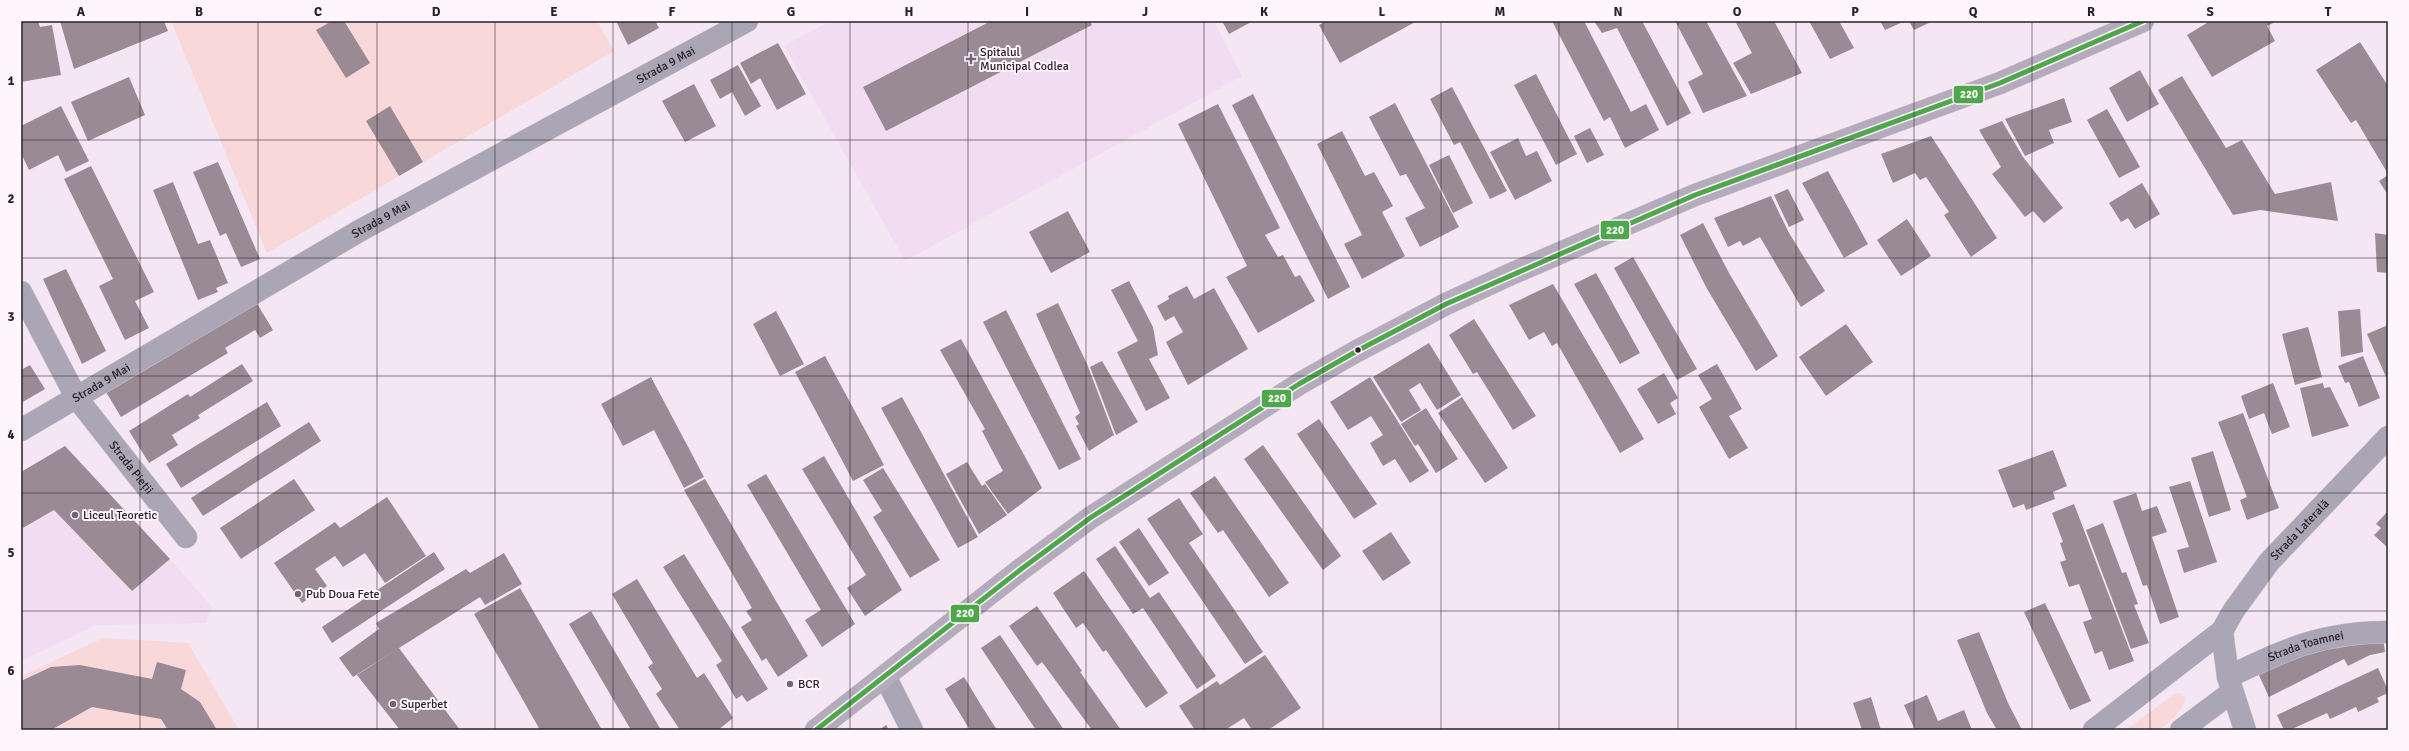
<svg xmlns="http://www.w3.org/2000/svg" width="2409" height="751" font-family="Signika,sans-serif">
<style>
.built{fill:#f1dcf1}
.green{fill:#f8d8d9}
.building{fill:#9a8a93}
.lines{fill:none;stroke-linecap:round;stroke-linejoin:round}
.minor-casing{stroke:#cfc4ce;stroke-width:23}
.highway-casing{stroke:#cfc4ce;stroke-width:23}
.minor{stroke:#aba6b5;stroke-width:22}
.highway{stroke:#b4abbc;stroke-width:22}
.bus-1-casing{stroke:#fef5fd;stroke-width:8}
.bus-1{stroke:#4ea74b;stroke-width:5}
.grid{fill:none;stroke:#292129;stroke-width:1;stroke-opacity:0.55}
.poi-dot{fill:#706670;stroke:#fef5fd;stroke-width:1.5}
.bus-dot{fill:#292129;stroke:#fef5fd;stroke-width:1.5}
.labels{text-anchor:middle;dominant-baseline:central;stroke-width:4;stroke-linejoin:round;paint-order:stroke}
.poi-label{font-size:12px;fill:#292129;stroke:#fef5fd;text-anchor:start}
.street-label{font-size:12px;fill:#292129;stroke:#fef5fd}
.line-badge{stroke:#fef5fd;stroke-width:1.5}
.badge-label{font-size:11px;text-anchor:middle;font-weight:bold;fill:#fff}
.neatline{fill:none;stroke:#292129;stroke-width:1.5}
.grid-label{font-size:13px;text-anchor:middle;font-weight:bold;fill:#292129}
</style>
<rect width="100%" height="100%" fill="#f4e7f3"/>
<path class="built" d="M830,21H1214L1242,76L905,261L784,46Z
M65,446L170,559L212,607L206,623L97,625L21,661V472Z"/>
<path class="green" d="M171,21H597L614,51L267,253Z
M103,638L188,643L239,730H21V676Z
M2176,693H2181L2185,698C2183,711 2169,725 2157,730C2149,733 2134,730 2125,730Z"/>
<path class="building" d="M21,21H38L40,27L52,25L61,75L21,82Z
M60,21H164L168,31L74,69Z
M332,21H344L370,63L346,78L316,30Z
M616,21H655L659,28L628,45Z
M991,21H1090L1092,25L886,131L863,87Z
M1222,21H1253L1229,34Z
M1326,21H1417L1340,63L1319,25Z
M1552,21H1584L1631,112L1646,104L1659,130L1625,148L1610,117L1604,121Z
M1594,21H1642L1691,113L1667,126L1617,28L1602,33Z
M1675,21H1706L1747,96L1703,113L1688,82L1703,74Z
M1735,21H1774L1802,73L1751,94L1733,63L1752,53Z
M1809,21H1839L1854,48L1830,59Z
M1880,21H1905L1885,30Z
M1909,21H1933L1914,30Z
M2210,21H2277L2267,26L2275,41L2212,77L2187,35Z
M2360,42L2388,86V174L2356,120L2351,123L2316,70Z
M778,43L806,94L777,110L760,78L751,84L740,63Z
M738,65L761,106L745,116L732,92L720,99L710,80Z
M2140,70L2159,104L2127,122L2109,88Z
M1536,74L1577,154L1556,165L1514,85Z
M2182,76L2226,148L2242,140L2275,194L2331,182L2338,221L2260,210L2233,215L2158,90Z
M129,77L145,115L88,141L71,102Z
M694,84L716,126L685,142L662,101Z
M1452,87L1507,191L1490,199L1460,142L1454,145L1430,99Z
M1253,94L1350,287L1328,299L1232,105Z
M2064,98L2072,122L2049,130L2054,143L2025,156L2005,119Z
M1395,103L1459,227L1420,247L1405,218L1425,208L1406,174L1400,176L1369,117Z
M1218,104L1280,228L1265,235L1278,257L1283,255L1295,277L1300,275L1315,301L1258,333L1226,277L1247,266L1178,124Z
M61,106L89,161L66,172L58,155L29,170L21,153V126Z
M390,106L423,162L399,176L366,121Z
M2107,109L2140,167L2119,178L2087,120Z
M2002,121L2023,157L2063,208L2044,223L2033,211L2025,217L1992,174L2001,167L1979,130Z
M1590,128L1604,155L1587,163L1574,136Z
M1342,131L1365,176L1374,172L1393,206L1382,212L1405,256L1362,279L1344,244L1362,235L1317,144Z
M1931,136L1997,238L1971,257L1944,215L1949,212L1926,177L1920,180L1915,173L1893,183L1881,154Z
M1518,138L1526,156L1537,151L1552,181L1515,200L1490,152Z
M1449,155L1473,203L1453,213L1429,165Z
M218,162L260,259L241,267L226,233L220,236L193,172Z
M91,166L154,292L135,301L149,328L125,340L99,286L113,279L64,179Z
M1828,171L1868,244L1844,258L1802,183Z
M2388,175V195L2379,181Z
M173,182L198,244L210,240L228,283L216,288L218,292L198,300L153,190Z
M2142,183L2160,214L2135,229L2128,218L2121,222L2109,203Z
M1788,189L1804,220L1789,227L1774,195Z
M1771,196L1789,233L1825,291L1801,307L1760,237L1743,246L1740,241L1728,247L1714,218Z
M1068,211L1090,252L1051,273L1029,232Z
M1907,219L1931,256L1901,276L1877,240Z
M1703,223L1729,273L1778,356L1756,371L1706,287L1680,235Z
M2375,233L2388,235V273L2377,272Z
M1633,257L1697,369L1677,380L1614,268Z
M66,269L106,351L82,364L43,279Z
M1596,273L1640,353L1620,364L1574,284Z
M1129,281L1153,327L1158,355L1149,359L1170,398L1146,411L1117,352L1138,341L1111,290Z
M1553,284L1644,439L1620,453L1557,343L1552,346L1544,332L1529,340L1509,305Z
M1187,286L1194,299L1214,288L1248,349L1188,385L1166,342L1183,332L1174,316L1165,321L1157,306L1169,299L1168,296Z
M253,297L273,330L260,338L255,330L225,348L228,353L121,417L103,387Z
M1058,303L1087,364L1114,435L1089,451L1076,426L1079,424L1075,417L1080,413L1036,314Z
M2360,309L2363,352L2341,357L2338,311Z
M1006,310L1081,459L1059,470L983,322Z
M776,311L804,364L780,376L753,324Z
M1474,319L1536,416L1513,430L1477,372L1473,374L1449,335Z
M1846,324L1873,362L1826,396L1799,357Z
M2388,325V376L2386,377L2367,334Z
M2308,327L2322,377L2295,385L2282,334Z
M961,339L1042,488L1008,514L985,482L1003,471L982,431L985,429L940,350Z
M1429,343L1461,395L1437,410L1420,383L1409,390L1421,410L1401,422L1373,377Z
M825,356L884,465L853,481L795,372Z
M2363,356L2380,398L2359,407L2349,382L2345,383L2338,366Z
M1102,361L1138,422L1116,435L1090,367Z
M242,364L253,381L198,415L200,418L172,435L178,445L149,463L129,431L188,394L190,397Z
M1717,364L1742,409L1729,416L1748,448L1729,459L1699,407L1712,399L1698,375Z
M30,365L45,389L21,403V370Z
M1664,373L1678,398L1670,403L1676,414L1658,424L1637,389Z
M651,377L704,477L684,488L654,430L623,446L601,404Z
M1370,377L1429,471L1410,483L1395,459L1383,466L1370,443L1383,435L1371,416L1348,430L1330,402Z
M2273,383L2290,427L2272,434L2264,413L2249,419L2241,396Z
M2323,383L2324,388L2330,387L2349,426L2312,437L2300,388Z
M902,397L978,537L958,548L881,408Z
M1462,397L1508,468L1485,483L1438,413Z
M267,402L281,426L181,488L166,464Z
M1426,408L1458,459L1436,473L1418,444L1415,446L1401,424Z
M2243,413L2279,508L2247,520L2240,500L2247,497L2218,422Z
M1319,419L1377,504L1354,519L1297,434Z
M309,422L321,441L203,516L191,498Z
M1263,445L1341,556L1323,570L1244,459Z
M65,446L170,559L132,591L54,510L21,529V472Z
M2053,450L2067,486L2053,492L2055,499L2026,510L2024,504L2013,508L1998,470Z
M2213,451L2231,510L2209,517L2191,458Z
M824,456L902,590L865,616L847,588L866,575L802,469Z
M967,462L982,486L985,484L1007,515L979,534L946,474Z
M883,468L940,560L910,578L873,517L882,511L863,480Z
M766,474L855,624L822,647L805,620L821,610L747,485Z
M1215,476L1289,583L1269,597L1223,530L1218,533L1190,493Z
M294,479L315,510L241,559L220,528Z
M705,479L808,656L778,677L766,658L762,661L741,627L752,620L746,611L752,608L684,490Z
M2190,481L2217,562L2184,573L2177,550L2189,547L2169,487Z
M2136,493L2142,511L2157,506L2167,532L2152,537L2179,617L2160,624L2147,585L2143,586L2113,501Z
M387,497L426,556L385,583L365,553L343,567L335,556L315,569L327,586L302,603L274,563L335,522L340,528Z
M1179,498L1203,534L1189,543L1263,652L1245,664L1147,519Z
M2074,504L2134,661L2109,670L2102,651L2095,654L2083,622L2092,619L2079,584L2069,587L2060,562L2066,560L2060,543L2063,542L2052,513Z
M2388,511V548L2374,535L2381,528L2376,524Z
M2103,523L2122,573L2126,572L2138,604L2134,605L2149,643L2131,649L2086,530Z
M1139,528L1169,573L1149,586L1119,542Z
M1391,532L1411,563L1383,581L1362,551Z
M1115,546L1150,598L1159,592L1216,676L1197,689L1143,608L1133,614L1096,559Z
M434,552L445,569L332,643L322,627Z
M504,553L522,584L485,605L480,597L353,677L339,658L379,629L376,623L466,569L470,573Z
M684,554L768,689L747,702L742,695L736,699L716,665L722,661L663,567Z
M1084,571L1168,693L1146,708L1106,650L1103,652L1083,623L1076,628L1053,593Z
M637,579L697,678L704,673L733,718L718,730H680L656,694L662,689L648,667L653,663L612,594Z
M520,588L602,730H540L474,614Z
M2045,603L2091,701L2070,710L2024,612Z
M1037,606L1082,671L1080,672L1121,730H1092L1042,662L1037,666L1009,626Z
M591,611L661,730H631L569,624Z
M1979,632L2008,703L2022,730H1997L1987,713L1957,640Z
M1000,635L1064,730H1036L981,648Z
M2334,638H2383L2385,652L2370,655L2348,666L2344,659L2269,697L2257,671Z
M399,648L460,730H400L357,675Z
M1265,655L1301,708L1268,730H1252L1244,718L1225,730H1195L1179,706L1217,681L1220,685Z
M157,662L186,670L181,689L200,702L217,730H168L161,719L92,707L51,730H21V681L51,667L80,665L152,679Z
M2378,668L2388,690V693L2377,698L2379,702L2358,712L2356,707L2330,719L2327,713L2290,730H2284L2277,715Z
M964,677L981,705L997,730H970L945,689Z
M1927,695L1938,721L1964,710L1972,730H1915L1904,705Z
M1871,697L1881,730H1862L1853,703Z
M886,725L889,730H879Z"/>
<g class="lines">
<defs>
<g id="minor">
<path id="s1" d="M21,292L76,397L186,537"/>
<path id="s2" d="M21,430L361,230L747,21"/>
<path d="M885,676L912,730"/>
<path id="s3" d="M2228,677C2286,649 2322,632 2388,632"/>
<path d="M2094,730L2222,631"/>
<path d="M2181,730L2232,692"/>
<path id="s4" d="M2245,730L2228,677L2222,631L2234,610L2269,562L2388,437"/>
</g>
<path id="highway" d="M816,730L1020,570L1090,518L1299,384L1357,351L1446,304L1511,274L1695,195L2000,83L2143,21"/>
</defs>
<use href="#minor" class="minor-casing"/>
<use href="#highway" class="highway-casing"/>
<use href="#minor" class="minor"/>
<use href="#highway" class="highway"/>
<defs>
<path id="bus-1" d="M816,730L1020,570L1090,518L1299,384L1357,351L1446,304L1695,195L2000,83L2143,21"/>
</defs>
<use href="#bus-1" class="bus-1-casing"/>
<use href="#bus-1" class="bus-1"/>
</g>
<path class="grid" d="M140,21V730M258,21V730M377,21V730M495,21V730M613,21V730M732,21V730M850,21V730M968,21V730M1086,21V730M1204,21V730M1323,21V730M1441,21V730M1559,21V730M1678,21V730M1796,21V730M1914,21V730M2032,21V730M2150,21V730M2269,21V730M21,140H2388M21,258H2388M21,376H2388M21,493H2388M21,611H2388"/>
<g class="poi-dot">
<path d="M969 53h4v4h4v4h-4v4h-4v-4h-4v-4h4z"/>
<circle cx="75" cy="515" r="4"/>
<circle cx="298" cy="594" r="4"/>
<circle cx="790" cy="684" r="4"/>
<circle cx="393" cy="704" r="4"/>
</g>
<circle class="bus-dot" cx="1358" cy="350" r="3.5"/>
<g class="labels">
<g class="poi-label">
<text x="980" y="52">Spitalul<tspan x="980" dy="14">Municipal Codlea</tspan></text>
<text x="83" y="515">Liceul Teoretic</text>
<text x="306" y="594">Pub Doua Fete</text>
<text x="798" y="684">BCR</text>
<text x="401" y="704">Superbet</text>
</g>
<g class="street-label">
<text stroke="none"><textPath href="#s2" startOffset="741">Strada 9 Mai</textPath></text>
<text stroke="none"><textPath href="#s2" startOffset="417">Strada 9 Mai</textPath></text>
<text stroke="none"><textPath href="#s2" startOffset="93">Strada 9 Mai</textPath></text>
<text stroke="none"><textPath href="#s1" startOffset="208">Strada Pieții</textPath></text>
<text stroke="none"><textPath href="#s4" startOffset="230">Strada Laterală</textPath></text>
<text stroke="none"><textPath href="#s3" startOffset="84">Strada Toamnei</textPath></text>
</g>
</g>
<g class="line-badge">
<rect x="1953" y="85" width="31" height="19" rx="4" fill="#4ea74b"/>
<rect x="1600" y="220" width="30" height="20" rx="4" fill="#4ea74b"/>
<rect x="1261" y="389" width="31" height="19" rx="4" fill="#4ea74b"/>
<rect x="950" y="604" width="30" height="19" rx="4" fill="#4ea74b"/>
</g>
<g class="badge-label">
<text x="1969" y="98">220</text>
<text x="1615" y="234">220</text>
<text x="1277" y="402">220</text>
<text x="965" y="617">220</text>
</g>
<rect width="2409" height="751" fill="none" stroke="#fef5fd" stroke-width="44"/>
<rect x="22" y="22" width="2365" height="707" class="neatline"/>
<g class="grid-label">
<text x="81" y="16">A</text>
<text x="199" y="16">B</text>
<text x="318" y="16">C</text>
<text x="436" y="16">D</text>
<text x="554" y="16">E</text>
<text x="672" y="16">F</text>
<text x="791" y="16">G</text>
<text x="909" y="16">H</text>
<text x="1027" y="16">I</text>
<text x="1145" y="16">J</text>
<text x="1264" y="16">K</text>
<text x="1382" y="16">L</text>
<text x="1500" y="16">M</text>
<text x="1618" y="16">N</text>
<text x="1737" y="16">O</text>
<text x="1855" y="16">P</text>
<text x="1973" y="16">Q</text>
<text x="2091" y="16">R</text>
<text x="2210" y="16">S</text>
<text x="2328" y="16">T</text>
<text x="11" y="85">1</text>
<text x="11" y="203">2</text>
<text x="11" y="321">3</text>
<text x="11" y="439">4</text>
<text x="11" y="557">5</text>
<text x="11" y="675">6</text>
</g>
</svg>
